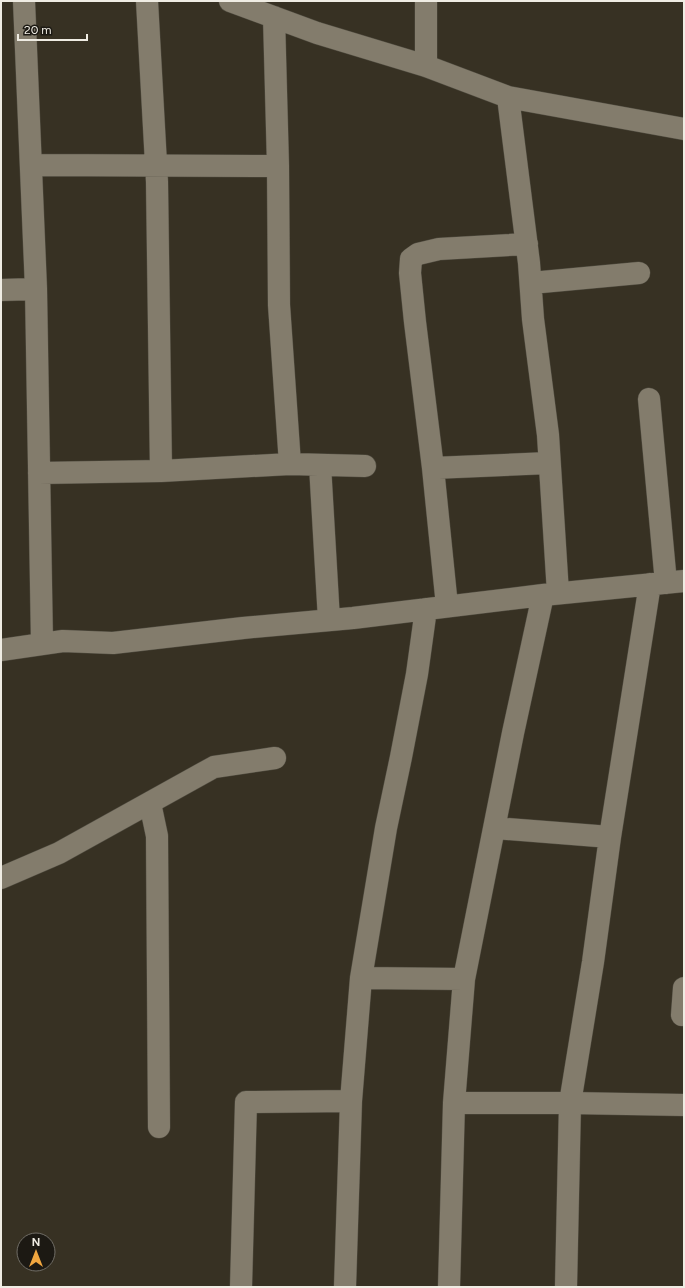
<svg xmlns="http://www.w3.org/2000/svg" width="685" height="1288" font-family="Figtree,sans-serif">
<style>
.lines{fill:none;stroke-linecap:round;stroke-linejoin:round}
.minor-casing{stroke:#504c40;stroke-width:23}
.minor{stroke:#837c6c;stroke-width:22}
</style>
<rect width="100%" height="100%" fill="#373123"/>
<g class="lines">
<defs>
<path id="minor" d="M24,1L36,289L42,643
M147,1L157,182L161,471
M230,1L317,33L426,66L508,97L684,129
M426,1V66
M274,17L278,166L279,305L290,464
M508,97L529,263L533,319L548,435L558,593
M31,165L278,166
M531,283L639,273
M1,290L36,289
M649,399L666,583
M320,465L329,620
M433,468L549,463
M39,473L161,471L290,464L365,466
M447,606L433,468L415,322L410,273L411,259L418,254L439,249L527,244
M1,650L63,641L113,643L243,628L353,618L543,595L684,581
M150,803L157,836L159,1127
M495,828L610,837
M1,878L59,853L214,767L275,758
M361,978L464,979
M682,1015L684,988
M454,1103H570L684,1105
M241,1287L246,1102L351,1101
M345,1287L351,1101L361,978L386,828L401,757L417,674L426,609
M449,1287L454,1103L464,979L513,733L543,595
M566,1287L570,1103L593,962L610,837L650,584"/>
</defs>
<use href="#minor" class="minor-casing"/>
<use href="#minor" class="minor"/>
</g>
<rect width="685" height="1288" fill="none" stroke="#efece3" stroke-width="4"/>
<g transform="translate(36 1252)"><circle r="19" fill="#1c1913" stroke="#706d66"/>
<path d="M0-3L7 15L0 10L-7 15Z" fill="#f0a63f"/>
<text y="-6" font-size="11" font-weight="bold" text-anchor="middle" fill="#efece3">N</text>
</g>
<path d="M18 34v6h69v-6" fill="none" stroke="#efece3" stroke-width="2"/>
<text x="24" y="34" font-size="12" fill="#efece3" stroke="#1c1913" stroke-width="3" paint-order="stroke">20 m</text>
</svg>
